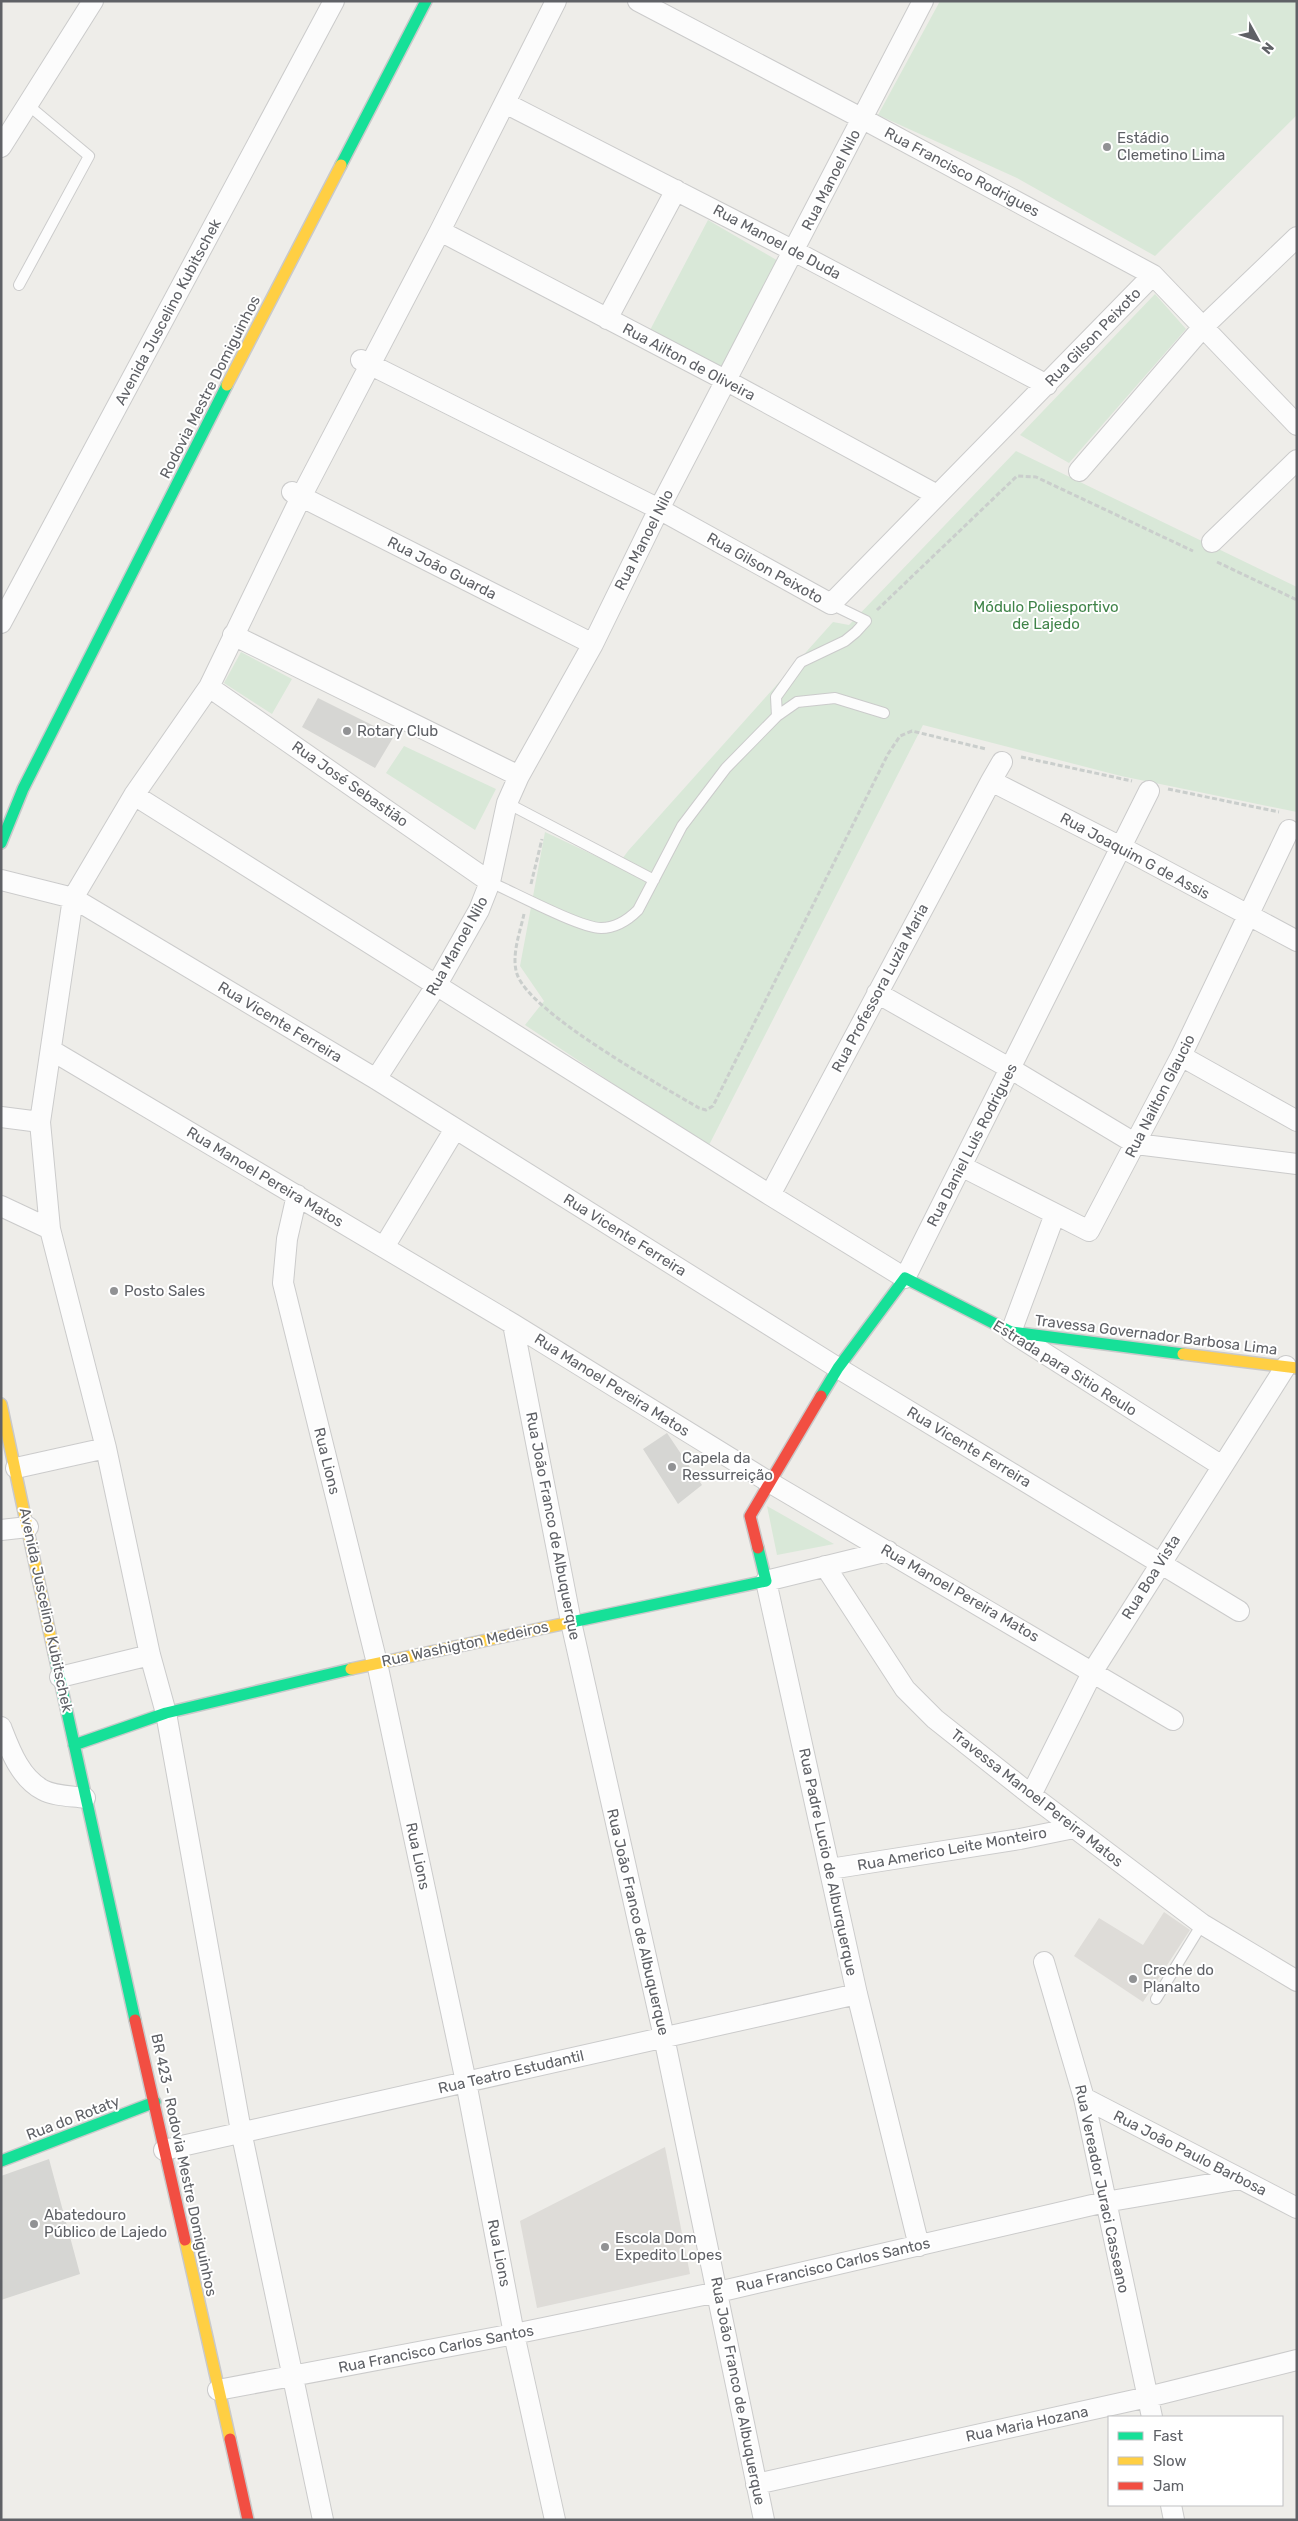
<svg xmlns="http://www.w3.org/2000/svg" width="1298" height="2521" font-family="Rubik,sans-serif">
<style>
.education{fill:#dedcd8}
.green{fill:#d9e8d8}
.building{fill:#d6d6d3}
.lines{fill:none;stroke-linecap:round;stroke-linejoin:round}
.lane-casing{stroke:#cbcbcb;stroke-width:12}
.street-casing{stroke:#cbcbcb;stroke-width:22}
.fast-casing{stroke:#c9c9ca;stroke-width:14}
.slow-casing{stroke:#c9c9ca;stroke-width:14}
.jam-casing{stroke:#c9c9ca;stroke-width:14}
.path{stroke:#cacecc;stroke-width:3;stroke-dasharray:5 2.5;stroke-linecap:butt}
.lane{stroke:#fcfcfc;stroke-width:10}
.street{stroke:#fcfcfc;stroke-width:20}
.fast{stroke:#16e098;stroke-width:11}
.slow{stroke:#ffcf43;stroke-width:11}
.jam{stroke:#f24e42;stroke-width:11}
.poi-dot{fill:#919294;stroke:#fff;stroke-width:2}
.labels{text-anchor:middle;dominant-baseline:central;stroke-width:4;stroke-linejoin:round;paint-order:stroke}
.poi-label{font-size:15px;fill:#5f6166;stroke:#fff;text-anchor:start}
.street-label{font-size:15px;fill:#5f6166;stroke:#fff}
.park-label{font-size:15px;fill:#408449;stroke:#fff}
</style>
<rect width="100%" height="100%" fill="#eeede9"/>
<path class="education" d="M1164,1912L1190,1930L1143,2002L1074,1956L1099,1918L1143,1945Z
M665,2147L690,2274L537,2308L520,2221Z"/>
<path class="green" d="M940,1H1297V115L1155,256L1017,178L878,115Z
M708,220L780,262L723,372L649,332Z
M1155,294L1186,329L1069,463L1020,435Z
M1016,451L1297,587V812L1121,776L923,725L708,1147L525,1025L544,1001L520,966L545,832L617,866L628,851L833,622L849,625Z
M241,652L292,679L272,714L224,683Z
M404,746L496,789L475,830L386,773Z
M767,1506L834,1544L777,1555Z"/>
<path class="building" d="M318,698L394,736L375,768L302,727Z
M667,1433L702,1485L678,1504L643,1449Z
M49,2159L80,2274L1,2300V2176Z"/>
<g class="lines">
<defs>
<path id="lane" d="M19,285L89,156L28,105
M777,716L776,697L801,662L845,641L856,632L866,621L831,604
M507,803L654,880
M490,882C513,892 580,928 601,928C616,928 628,920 638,910L682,826L726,768L777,716L797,702L835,698L884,713
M1156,1999L1202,1924"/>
<path id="street" d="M638,1L863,119L1153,275L1297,425
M505,103L794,251L1047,385
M1,147L93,1
M440,231L727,381L937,495
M607,319L676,190
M361,360L659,509L831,604L1153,275
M1079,471L1203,327L1297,237
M292,492L593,644
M1212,542L1297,460
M1,623L334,1
M233,635L519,776
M209,687L490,882
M1002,762L991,781L1121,847L1297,941
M134,795L770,1195L905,1278L1149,791
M1,880L73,898L376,1079L838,1368L1239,1611
M877,993L1011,1069L1136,1144L1297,1164
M51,1050L513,1324L769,1482L1173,1720
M1181,1056L1297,1121
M376,1079L436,986L479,910L490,882L507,803L519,776L593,644L659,509L923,1
M1,1117L40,1122
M961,1166L1089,1231L1181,1056L1289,830
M297,1195L287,1239L283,1283L377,1663L466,2082L514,2334L555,2520
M770,1195L991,781
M1,1206L50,1229
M1055,1214L1011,1332L1222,1466
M384,1247L455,1129
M513,1324L571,1622L664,2037L764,2520
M16,1468L106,1448
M1,1530L28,1527
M888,1551L766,1581L857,1994L919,2246
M825,1566L905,1689L935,1719L1031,1795L1202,1924L1297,1981
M60,1677L150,1655
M1,1727C10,1750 20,1778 43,1790C54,1796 72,1796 85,1798
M1031,1795L1093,1671L1286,1366
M830,1869L1020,1839L1074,1828
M1044,1962L1084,2098L1152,2417
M1084,2098L1297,2208
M164,2150L857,1994
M218,2390L514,2334L718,2292L1105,2202L1240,2179
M756,2484L1148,2397L1297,2360
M1171,2505L1174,2520
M323,2520L241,2131L166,1713L150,1655L106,1448L50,1229L40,1122L73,898L134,795L209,687L301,497L440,231L556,1"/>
<path id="fast" d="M341,165L426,1
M1,843L23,789L227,385
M821,1396L838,1368L905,1278L1011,1332L1183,1354
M567,1623L766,1581L758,1548
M54,1653L135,2020
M74,1745L166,1713L351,1669
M1,2161L155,2102"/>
<path id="slow" d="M227,385L341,165
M1183,1354L1297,1368
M1,1404L54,1653
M351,1669L567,1623
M185,2240L230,2439"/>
<path id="jam" d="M758,1548L750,1516L821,1396
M135,2020L185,2240
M230,2439L248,2520"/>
</defs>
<use href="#lane" class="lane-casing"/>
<use href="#street" class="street-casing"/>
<use href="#fast" class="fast-casing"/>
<use href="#slow" class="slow-casing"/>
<use href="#jam" class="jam-casing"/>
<path class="path" d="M1217,562L1297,600
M877,610L1017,476L1036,477L1193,551
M1021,757L1132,781
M1168,789L1279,812
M531,884L542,839
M524,914C520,932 511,956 517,974C530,1013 660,1085 699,1108L706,1110L713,1106L888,754L900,736L912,731L986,749"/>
<use href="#lane" class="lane"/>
<use href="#street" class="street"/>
<use href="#fast" class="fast"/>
<use href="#slow" class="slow"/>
<use href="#jam" class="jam"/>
</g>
<g class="poi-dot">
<circle cx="1107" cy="147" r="5"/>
<circle cx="347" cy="731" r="5"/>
<circle cx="114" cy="1291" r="5"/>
<circle cx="672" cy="1467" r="5"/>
<circle cx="1133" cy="1979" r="5"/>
<circle cx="34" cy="2224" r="5"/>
<circle cx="605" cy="2247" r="5"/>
</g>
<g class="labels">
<g class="poi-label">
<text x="1117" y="138">Estádio<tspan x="1117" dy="17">Clemetino Lima</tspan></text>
<text x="357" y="731">Rotary Club</text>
<text x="124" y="1291">Posto Sales</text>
<text x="682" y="1458">Capela da<tspan x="682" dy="17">Ressurreição</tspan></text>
<text x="1143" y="1970">Creche do<tspan x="1143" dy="17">Planalto</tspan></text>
<text x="44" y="2215">Abatedouro<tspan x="44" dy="17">Público de Lajedo</tspan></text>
<text x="615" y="2238">Escola Dom<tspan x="615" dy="17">Expedito Lopes</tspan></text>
</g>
<g class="street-label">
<text transform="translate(962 172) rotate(28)">Rua Francisco Rodrigues</text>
<text transform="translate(831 180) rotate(-63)">Rua Manoel Nilo</text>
<text transform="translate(777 242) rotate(28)">Rua Manoel de Duda</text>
<text transform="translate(168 312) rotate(-62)">Avenida Juscelino Kubitschek</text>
<text transform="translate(1093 337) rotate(-46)">Rua Gilson Peixoto</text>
<text transform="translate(689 362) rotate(28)">Rua Ailton de Oliveira</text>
<text transform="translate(210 387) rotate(-63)">Rodovia Mestre Domiguinhos</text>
<text transform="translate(644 540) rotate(-63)">Rua Manoel Nilo</text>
<text transform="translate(442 568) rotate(27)">Rua João Guarda</text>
<text transform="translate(765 568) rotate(29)">Rua Gilson Peixoto</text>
<text transform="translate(350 784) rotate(35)">Rua José Sebastião</text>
<text transform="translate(1135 856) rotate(28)">Rua Joaquim G de Assis</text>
<text transform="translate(457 946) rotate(-61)">Rua Manoel Nilo</text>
<text transform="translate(880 988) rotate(-62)">Rua Professora Luzia Maria</text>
<text transform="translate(280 1022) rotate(31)">Rua Vicente Ferreira</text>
<text transform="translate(1160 1096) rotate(-63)">Rua Nailton Glaucio</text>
<text transform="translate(972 1145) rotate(-63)">Rua Daniel Luis Rodrigues</text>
<text transform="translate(265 1177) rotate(31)">Rua Manoel Pereira Matos</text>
<text transform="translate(625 1235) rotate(32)">Rua Vicente Ferreira</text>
<text transform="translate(1156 1335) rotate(7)">Travessa Governador Barbosa Lima</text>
<text transform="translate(1065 1368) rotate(32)">Estrada para Sitio Reulo</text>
<text transform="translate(612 1385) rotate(32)">Rua Manoel Pereira Matos</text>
<text transform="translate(969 1447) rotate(31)">Rua Vicente Ferreira</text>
<text transform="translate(327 1461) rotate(76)">Rua Lions</text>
<text transform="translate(553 1526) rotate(79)">Rua João Franco de Albuquerque</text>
<text transform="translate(1151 1577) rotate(-58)">Rua Boa Vista</text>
<text transform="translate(960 1593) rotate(30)">Rua Manoel Pereira Matos</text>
<text transform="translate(46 1610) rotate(78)">Avenida Juscelino Kubitschek</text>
<text transform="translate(465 1644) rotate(-12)">Rua Washigton Medeiros</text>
<text transform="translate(1037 1798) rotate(38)">Travessa Manoel Pereira Matos</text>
<text transform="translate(952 1849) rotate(-10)">Rua Americo Leite Monteiro</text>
<text transform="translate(418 1856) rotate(78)">Rua Lions</text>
<text transform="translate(828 1862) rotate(78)">Rua Padre Lucio de Alburquerque</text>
<text transform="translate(638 1922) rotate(77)">Rua João Franco de Albuquerque</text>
<text transform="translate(511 2072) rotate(-13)">Rua Teatro Estudantil</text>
<text transform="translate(73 2118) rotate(-21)">Rua do Rotaty</text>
<text transform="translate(1190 2153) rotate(27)">Rua João Paulo Barbosa</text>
<text transform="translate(184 2165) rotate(78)">BR 423 - Rodovia Mestre Domiguinhos</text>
<text transform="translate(1102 2189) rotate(78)">Rua Vereador Juraci Casseano</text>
<text transform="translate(499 2253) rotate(79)">Rua Lions</text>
<text transform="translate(833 2265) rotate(-13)">Rua Francisco Carlos Santos</text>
<text transform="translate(436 2349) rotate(-11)">Rua Francisco Carlos Santos</text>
<text transform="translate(738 2391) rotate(79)">Rua João Franco de Albuquerque</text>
<text transform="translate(1027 2424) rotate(-12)">Rua Maria Hozana</text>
</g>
<g class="park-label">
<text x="1046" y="607">Módulo Poliesportivo<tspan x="1046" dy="17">de Lajedo</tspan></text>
</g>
</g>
<rect width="1298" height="2521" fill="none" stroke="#5f6166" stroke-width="5"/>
<rect x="1108" y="2416" width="175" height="90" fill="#ffffff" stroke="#bfc0c2"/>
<rect x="1118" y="2432" width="25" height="8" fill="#16e098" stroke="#bfc0c2"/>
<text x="1153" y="2441" font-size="15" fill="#5f6166">Fast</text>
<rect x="1118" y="2457" width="25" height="8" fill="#ffcf43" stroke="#bfc0c2"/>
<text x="1153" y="2466" font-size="15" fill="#5f6166">Slow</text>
<rect x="1118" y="2482" width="25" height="8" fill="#f24e42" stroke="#bfc0c2"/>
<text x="1153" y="2491" font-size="15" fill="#5f6166">Jam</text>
<g transform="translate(1258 40) rotate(130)" stroke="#ffffff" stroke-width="4" paint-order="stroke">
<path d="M0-4L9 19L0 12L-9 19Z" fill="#5f6166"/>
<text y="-8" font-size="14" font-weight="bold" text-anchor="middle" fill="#5f6166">N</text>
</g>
</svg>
